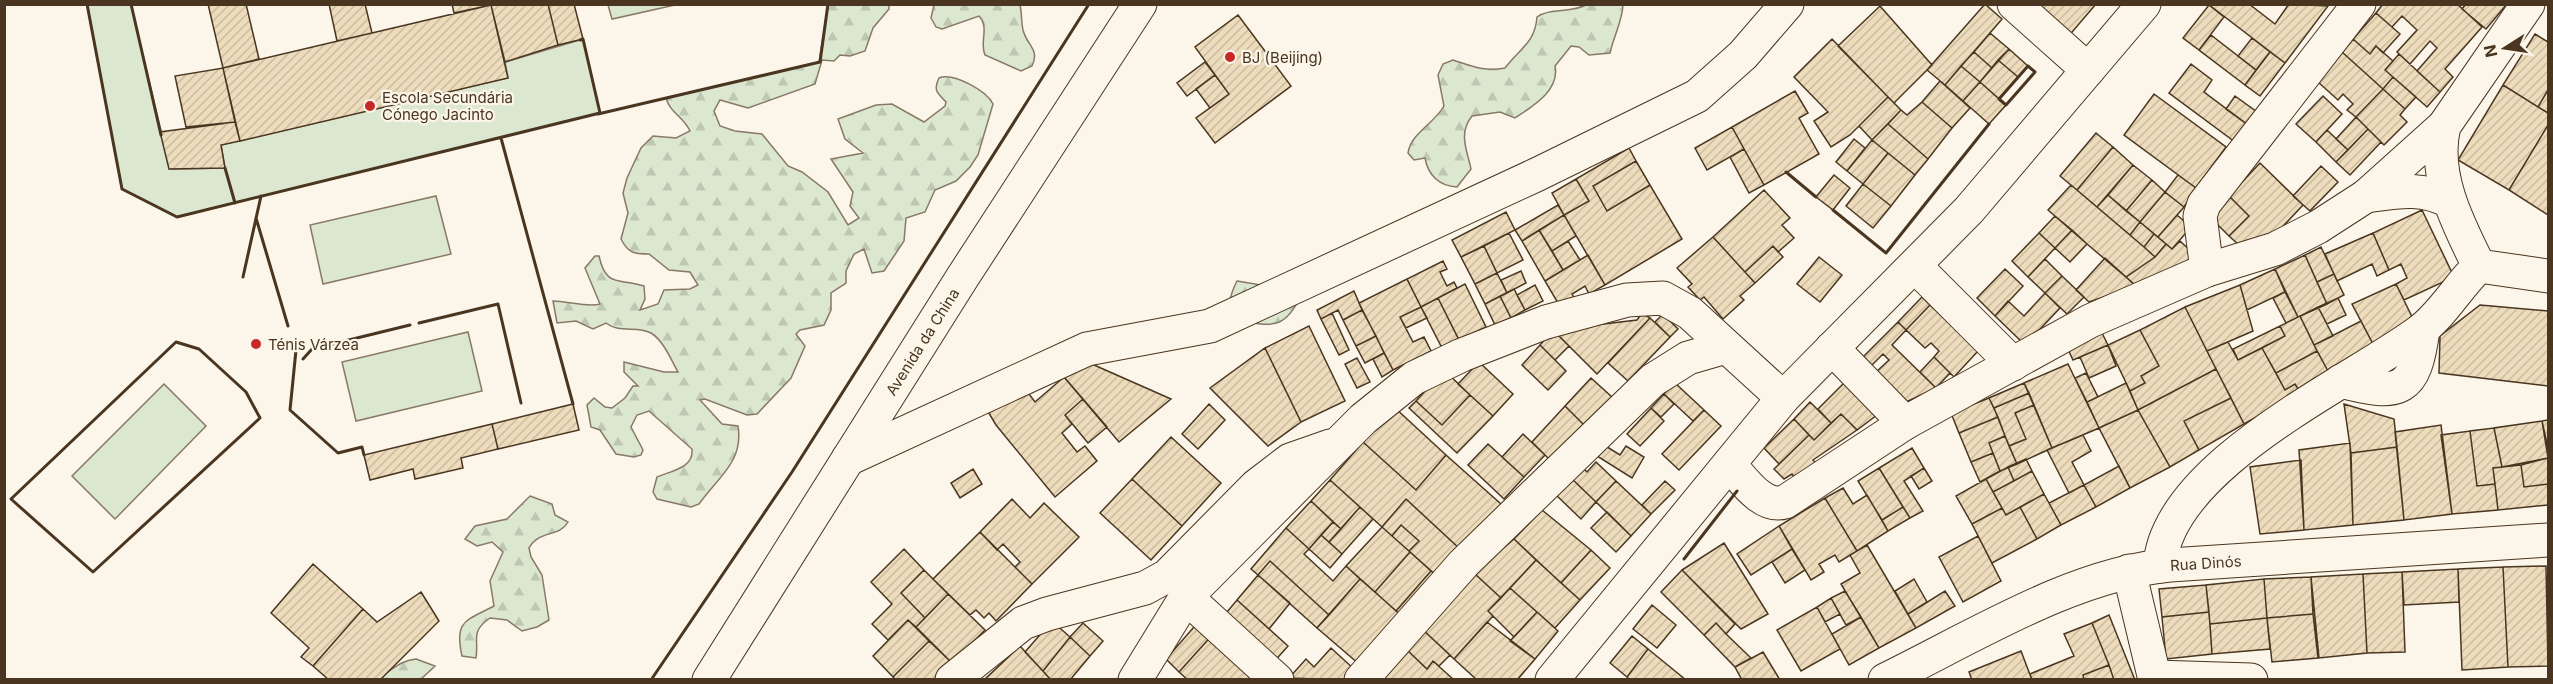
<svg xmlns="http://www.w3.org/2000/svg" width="2553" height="684" font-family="Inter,sans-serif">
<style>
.grass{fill:#dce7d0;stroke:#887966;stroke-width:1.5}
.forest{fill:url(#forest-firs);stroke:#887966;stroke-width:1.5}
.building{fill:url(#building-hatch);stroke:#4a3520;stroke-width:1.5}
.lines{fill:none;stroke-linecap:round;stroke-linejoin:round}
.minor-casing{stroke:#4a3520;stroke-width:35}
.major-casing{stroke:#4a3520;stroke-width:35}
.minor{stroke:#fbf6e9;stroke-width:33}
.major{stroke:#fbf6e9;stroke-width:33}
.wall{stroke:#4a3520;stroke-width:3}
.poi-dot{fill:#c62828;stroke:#fbf6e9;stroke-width:2}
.labels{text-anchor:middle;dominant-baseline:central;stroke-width:4.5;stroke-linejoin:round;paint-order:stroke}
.poi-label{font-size:15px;fill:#4a3520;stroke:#fbf6e9;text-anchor:start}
.street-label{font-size:15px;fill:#4a3520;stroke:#fbf6e9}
</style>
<defs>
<pattern id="forest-firs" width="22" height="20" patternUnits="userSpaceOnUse" patternTransform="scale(1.5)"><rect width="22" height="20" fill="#dce7d0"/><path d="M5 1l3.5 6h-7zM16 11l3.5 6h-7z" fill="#bec7b2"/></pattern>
<pattern id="building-hatch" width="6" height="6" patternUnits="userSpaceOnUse" patternTransform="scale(1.5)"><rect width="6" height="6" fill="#ecdcbc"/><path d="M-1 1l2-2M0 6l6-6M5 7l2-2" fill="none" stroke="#ccbda1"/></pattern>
</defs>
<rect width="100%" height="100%" fill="#fbf6e9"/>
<path class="grass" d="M87,5H131L170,169L225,168L221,145L508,78L505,62L583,39L600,113L177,217L122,189Z
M608,5V4L675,5L612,19Z
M436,196L451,254L323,284L310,225Z
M468,332L482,391L356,421L342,362Z
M164,384L206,426L115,519L72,476Z"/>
<path class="forest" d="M1588,4L1623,5C1622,22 1614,35 1610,53L1589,55L1579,47L1571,46L1555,66C1560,90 1533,106 1515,118L1500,112L1472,116C1458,133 1467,150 1471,169L1457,187C1439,186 1428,175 1425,158L1414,160L1408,153C1411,133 1434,124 1444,106L1438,75L1443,64L1453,60C1472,66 1484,72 1505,68C1520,48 1535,43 1537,17C1551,7 1571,14 1588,4Z
M828,5H889V9L873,28L865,51L850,56L840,55L834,61L822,60L815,84L748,108L720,100L714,111L720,126L735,131L762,134L788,166L802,172L828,192L848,225L859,218L850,206L853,192L831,159L863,153L845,139L838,119L876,105L892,104L924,122L945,106L946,102C937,93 933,90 939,78C953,72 987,91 993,104L978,155L970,167L956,181L935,190L925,212L906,218L904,241L884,271L872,273L864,249L854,254L846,271V283L831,293V310L824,325L800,330L796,334L805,346L791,378L757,414L747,415L705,399L700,400L722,424L738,426C744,462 717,478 699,504L691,507L657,499L653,492L657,477C671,471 694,468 692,449L649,411L637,415L631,427L643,450L641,455L634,457L616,454L600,430L591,427L587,405L594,398L605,407L612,408L625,398L633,386H638L624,372V362L664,372H678C671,360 664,341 651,333C637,325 620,334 606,323L593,329L576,321L557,323L553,301C567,301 589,308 600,304L585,268L595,256H599C606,288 619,278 644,286L645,299L640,310L658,304L664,290L690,289L698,285L690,272L669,270L649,254C634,254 628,253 621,239L628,213L623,193L627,178L641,148L653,136L676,138L690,131C684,117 670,113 666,98L819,62Z
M934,5H1020C1022,13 1021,21 1023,30C1027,46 1040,49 1032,66L1021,71L985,55C979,42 990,28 979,16L942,29L936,27L931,18Z
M1237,281L1261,285H1308C1285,324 1284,330 1237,320C1227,304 1229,297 1237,281Z
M530,496L552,504L555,515L568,522C559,538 540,529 529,548L531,557L542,575L549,620L537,627L522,631L507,620L490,618C470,632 479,638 476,658L462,656C454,620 466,621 494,606L490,581L503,552L492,542L477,546L465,539L475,526L507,519Z
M416,659L435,666L421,679L373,680C389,674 399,660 416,659Z"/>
<path class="building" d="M208,4H246L259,59L223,68Z
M329,4H365L372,33L337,41Z
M452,4H490L491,5L454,13Z
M548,4H574L583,39L558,45Z
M548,4L558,45L505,62L491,5Z
M1985,4L2002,19L1945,85L1927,70Z
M2029,4H2096L2067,38Z
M2208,4H2249L2275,24L2289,4L2328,6L2285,63Z
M2383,4H2457L2482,27L2445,69L2453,77L2440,92L2417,71L2437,48L2430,41L2410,64L2397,52L2417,30L2402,16L2392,27L2376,13Z
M2466,4H2507L2486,29L2462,9Z
M491,5L508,78L240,141L223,68Z
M2209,5L2224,17L2199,50L2183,38Z
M1880,6L1932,65L1894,103L1838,46Z
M2376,13L2400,34L2383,53L2376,46L2370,54L2353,39Z
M1238,15L1291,86L1215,143L1196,118L1229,94L1195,47Z
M1990,33L2009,49L1992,68L1974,52Z
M2535,34L2548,42V90L2538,107L2503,85Z
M2211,35L2256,70L2245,85L2199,50Z
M2252,38L2270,52L2256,70L2238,56Z
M1832,39L1888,97L1850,135L1831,147L1814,121L1828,112L1794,77Z
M2353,39L2370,54L2376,46L2393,61L2385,70L2393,77L2383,89L2342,52Z
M2009,49L2028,66L2018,77L1998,60Z
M1974,52L1992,68L1980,82L1961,66Z
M2270,52L2285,63L2260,96L2245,85Z
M2342,52L2383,89L2356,117L2347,110L2353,104L2343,94L2338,100L2318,82Z
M2399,54L2440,92L2427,107L2385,70Z
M1998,60L2018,77L1999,99L1980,82Z
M1205,62L1215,75L1187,96L1177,83Z
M2191,64L2212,80L2204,92L2248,125L2235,142L2169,93Z
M1961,66L1980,82L1963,101L1945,85Z
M223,68L235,122L186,127L175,76Z
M1215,75L1229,94L1210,108L1196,89Z
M2393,77L2416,97L2405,109L2383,89Z
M1940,81L1970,108L1952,128L1922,102Z
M1980,82L2006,105L1989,124L1963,101Z
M2503,85L2548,113V125L2509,190L2458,160Z
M2383,89L2405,109L2400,115L2407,122L2384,145L2356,117Z
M2548,90V113L2538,107Z
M1795,91L1808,113L1799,118L1819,154L1764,185L1732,127Z
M2154,94L2226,147L2196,188L2124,135Z
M2235,96L2257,112L2248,125L2226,109Z
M2323,96L2342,114L2316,142L2296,124Z
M1888,97L1901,110L1872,140L1859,126Z
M1922,102L1952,128L1928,159L1888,124L1901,110L1907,115Z
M2356,117L2368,129L2348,150L2336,139Z
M235,122L240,141L221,145L225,168L169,169L160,132Z
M1888,124L1928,159L1915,175L1872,140Z
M2548,125V215L2509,190Z
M1732,127L1744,149L1707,170L1695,148Z
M2368,129L2381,142L2350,175L2336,162Z
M2327,130L2348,150L2336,162L2316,142Z
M2096,133L2113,147L2077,190L2060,176Z
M1854,139L1865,148L1847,171L1836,162Z
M1872,140L1888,153L1863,184L1847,171Z
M2113,147L2133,165L2097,207L2077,190Z
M1629,148L1636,161L1593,186L1607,211L1650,185L1682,239L1605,285L1564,215L1589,201L1576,179Z
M1744,149L1764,185L1749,193L1730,157Z
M1888,153L1915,175L1891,206L1863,184Z
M1636,161L1650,185L1607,211L1593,186Z
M2260,163L2303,205L2271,239L2239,245L2229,236L2249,216L2229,196Z
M2133,165L2152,180L2126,211L2108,195Z
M2321,166L2338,182L2310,211L2293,196Z
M1834,175L1850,188L1833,210L1816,197Z
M2178,175L2196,188L2184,207L2165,192Z
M1576,179L1589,201L1564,215L1552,193Z
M2152,180L2165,192L2140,222L2126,211Z
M1863,184L1891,206L1873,228L1846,206Z
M2071,185L2144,247L2155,257L2126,277L2087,244L2048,210Z
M1764,190L1790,218L1782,225L1794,238L1778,252L1773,246L1745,272L1713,237Z
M2165,192L2184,207L2158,237L2140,222Z
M2108,195L2140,222L2130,235L2097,207Z
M2229,196L2249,216L2229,236L2209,216Z
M1558,205L1564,215L1522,241L1515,230Z
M2422,210L2454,277L2404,300L2396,284L2407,278L2401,264L2389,270L2373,233Z
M1506,212L1515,230L1461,257L1452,240Z
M1564,215L1576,236L1552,251L1539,230Z
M2177,215L2191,227L2172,249L2158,237Z
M2055,216L2072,230L2055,248L2039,233Z
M2140,222L2154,234L2144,247L2130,235Z
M1539,230L1563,270L1545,281L1522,241Z
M2072,230L2087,244L2070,262L2055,248Z
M1509,233L1523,260L1497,273L1484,246Z
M2039,233L2055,248L2028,277L2012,261Z
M2373,233L2389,270L2377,276L2372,264L2337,281L2325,254Z
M2154,234L2166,244L2155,257L2144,247Z
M1713,237L1755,283L1740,296L1744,300L1723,319L1704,297L1700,300L1688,287L1692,284L1677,268Z
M1568,241L1580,260L1563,270L1552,251Z
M2180,241L2194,254L2185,263L2136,286L2126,277L2155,257L2166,244L2172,249Z
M1484,246L1497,273L1475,284L1461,257Z
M1773,246L1783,257L1755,283L1745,272Z
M2321,247L2334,274L2317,282L2305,255Z
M1588,255L1605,285L1589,294L1585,286L1572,294L1576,301L1562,310L1545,281Z
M2305,255L2327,304L2298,317L2275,269Z
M1819,257L1842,275L1820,302L1797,284Z
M2105,258L2136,286L2089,302L2076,290Z
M2045,259L2062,276L2045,293L2028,277Z
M1443,261L1447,269L1440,272L1447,286L1454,282L1457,288L1421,307L1407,279Z
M2005,269L2023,286L1995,316L1977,298Z
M2275,269L2285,292L2247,310L2240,285Z
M1521,271L1526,283L1507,293L1501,280Z
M1497,273L1507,293L1485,304L1475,284Z
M2334,274L2344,295L2327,304L2317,282Z
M2062,276L2084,297L2067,314L2045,293Z
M1407,279L1421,307L1400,317L1413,342L1424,337L1431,351L1393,370L1359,303Z
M1465,284L1486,327L1459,340L1438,298Z
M2396,284L2415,323L2373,344L2352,304Z
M1535,285L1543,301L1525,310L1517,295Z
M2240,285L2253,331L2207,351L2185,307Z
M1514,289L1525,310L1511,318L1500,296Z
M1354,291L1362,310L1343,320L1338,310L1321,319L1317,310Z
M2285,292L2298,317L2286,323L2273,298Z
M2045,293L2060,308L2025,345L1995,316L2008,301L2024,316Z
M1500,296L1511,318L1495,325L1485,304Z
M1922,297L1930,305L1906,330L1898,322Z
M1438,298L1459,340L1442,348L1421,307Z
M2338,298L2346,315L2327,324L2318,307Z
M1930,305L1978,351L1954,377L1934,357L1939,351L1931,343L1925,348L1906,330Z
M2480,305L2548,311V386L2439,373L2440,336Z
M1421,307L1427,318L1406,328L1400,317Z
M2185,307L2216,369L2138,410L2130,391L2145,383L2141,376L2159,366L2140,330Z
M2318,307L2333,336L2314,345L2300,316Z
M1362,310L1376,336L1356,346L1343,320Z
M1332,313L1349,350L1339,355L1321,319Z
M1642,313L1650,318L1597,374L1553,330L1637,320Z
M1663,314L1678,329L1670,337L1655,322Z
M2300,316L2317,351L2276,373L2262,348L2285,336L2280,326Z
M1650,318L1670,337L1628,381L1608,363Z
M2361,321L2373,344L2328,371L2314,345Z
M1898,322L1906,330L1892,345L1936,388L1904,403L1875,373L1889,360L1883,354L1869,368L1861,359Z
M1309,326L1345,401L1301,422L1265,348Z
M2280,326L2285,336L2238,360L2233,349Z
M1553,330L1569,346L1555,360L1540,345Z
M2140,330L2159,366L2141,376L2145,383L2130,391L2108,345Z
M2101,331L2108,345L2073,360L2066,345Z
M1376,336L1384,353L1365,363L1356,346Z
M2228,342L2238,360L2262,348L2285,390L2295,384L2300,392L2244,424L2207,351Z
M1540,345L1566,371L1548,390L1522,365Z
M2108,345L2116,366L2089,378L2080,357Z
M1265,348L1301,422L1268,446L1210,388Z
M2317,351L2328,371L2300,392L2295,384L2285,390L2276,373Z
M1384,353L1393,370L1382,377L1373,359Z
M1934,357L1950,373L1936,388L1920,372Z
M1357,358L1370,382L1357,388L1345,364Z
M1085,361L1171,399L1119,442L1064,377Z
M1479,362L1513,394L1493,416L1458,384Z
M2068,364L2099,428L2052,448L2024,383Z
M2216,369L2231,398L2184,421L2199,450L2170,467L2138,410Z
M1444,370L1470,395L1442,425L1416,401Z
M2086,373L2098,397L2087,402L2075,378Z
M1064,377L1083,399L1065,415L1072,424L1062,433L1077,452L1085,446L1097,461L1055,497L996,425L987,410L1023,386L1035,402Z
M1591,378L1612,397L1585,426L1565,406Z
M1848,379L1881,412L1857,430L1841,414L1831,423L1818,409Z
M1675,383L1704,410L1693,421L1664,394Z
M2024,383L2029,393L1994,408L1989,398Z
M2126,383L2138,410L2099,428L2087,402Z
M2029,393L2034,405L2015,413L2026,439L2009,446L1994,408Z
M1664,394L1674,404L1661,417L1651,408Z
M1470,395L1493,416L1457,453L1409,408L1416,401L1442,425Z
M1989,398L1998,417L1959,433L1951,413Z
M2231,398L2244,424L2199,450L2184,421Z
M1083,399L1107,427L1088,443L1065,415Z
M1810,402L1831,423L1814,440L1794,419Z
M573,404L579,430L498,449L492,424Z
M1209,404L1225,420L1198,449L1182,434Z
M2344,404L2394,419L2397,447L2351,453Z
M2034,405L2052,448L2017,464L2009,446L2026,439L2015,413Z
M1565,406L1585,426L1551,461L1532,442Z
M1394,407L1446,455L1416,490L1363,442Z
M1651,408L1664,421L1640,446L1627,434Z
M1704,410L1721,426L1679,470L1662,454Z
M2138,410L2170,467L2130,488L2099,428Z
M1841,414L1857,430L1813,460L1816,463L1794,477L1792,474L1784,479L1774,469L1809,435L1814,440Z
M1998,417L2005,436L1989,443L1993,453L1971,462L1959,433Z
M1794,419L1809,435L1779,464L1764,448Z
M2548,420V448L2542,421Z
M2542,421L2548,458L2502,467L2494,428Z
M492,424L498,449L461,458L463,468L415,479L413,469L370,480L364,455Z
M2441,425L2452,514L2404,520L2395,432Z
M2494,428L2502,467L2493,468L2495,484L2477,486L2470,431Z
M2470,431L2477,486L2495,484L2498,510L2452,514L2441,435Z
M1523,434L1545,455L1524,477L1502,457Z
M2083,435L2091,451L2072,462L2084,485L2069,493L2047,450Z
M2005,436L2017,464L2000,471L1989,443Z
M1171,437L1221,483L1182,526L1132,479Z
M1363,442L1416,490L1446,455L1501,504L1461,550L1406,499L1382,527L1330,480Z
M2350,443L2353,525L2304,530L2299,450Z
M1488,444L1524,477L1504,499L1468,465Z
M1604,445L1620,455L1626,446L1644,457L1632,478L1597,456Z
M2397,447L2404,520L2353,525L2351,453Z
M1912,448L1924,468L1904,481L1923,511L1910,518L1879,468Z
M1993,453L2000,471L1980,482L1971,462Z
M2548,458V484L2524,487L2521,465Z
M2026,459L2032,471L2014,481L2008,467Z
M2301,460L2304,530L2260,534L2250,467Z
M1596,462L1616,481L1596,502L1570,477L1581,466L1587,472Z
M2521,465L2524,487L2548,484V505L2498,510L2493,468Z
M2119,466L2130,488L2096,507L2084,485Z
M2008,467L2014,481L1993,492L1986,479Z
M1879,468L1903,507L1882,520L1858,481Z
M1924,468L1932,481L1919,489L1911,476Z
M973,469L982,484L960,498L951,483Z
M2032,471L2044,494L2006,515L1993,492Z
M1570,477L1596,502L1581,519L1555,494Z
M1132,479L1182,526L1151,560L1100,513Z
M1986,479L2002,508L1972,524L1956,496Z
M1330,480L1360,507L1341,529L1311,501Z
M1616,481L1651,514L1631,536L1596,502Z
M1665,481L1675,490L1651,514L1642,505Z
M2084,485L2096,507L2061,525L2049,503Z
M1843,488L1853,504L1867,495L1888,531L1857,551L1825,498Z
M2044,494L2061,525L2037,539L2020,507Z
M1825,498L1857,551L1839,562L1835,555L1819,564L1824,572L1811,580L1779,526Z
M1012,499L1030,518L1044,503L1079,537L1032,584L1015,567L1020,562L1003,544L997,550L980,532Z
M1406,499L1461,550L1437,576L1409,551L1419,541L1401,525L1392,536L1382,527Z
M1311,501L1333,522L1309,549L1286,528Z
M1360,507L1373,519L1342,554L1329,542Z
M1903,507L1910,518L1888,531L1882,520Z
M2020,507L2037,539L1992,563L1972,524L2002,508L2006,515Z
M1542,510L1591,550L1561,583L1514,539Z
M1607,512L1631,536L1616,552L1591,528Z
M1333,522L1341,529L1329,542L1321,535Z
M1401,525L1419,541L1409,551L1392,536Z
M1779,526L1792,549L1751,575L1737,554Z
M1382,527L1410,552L1375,592L1346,566Z
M1286,528L1309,549L1304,554L1333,581L1346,566L1360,579L1329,615L1270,561L1258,575L1251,569Z
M980,532L1032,584L996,621L989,613L984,618L976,610L970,615L933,579Z
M1321,535L1342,554L1330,568L1309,549Z
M1978,536L2001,581L1963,602L1939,557Z
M1514,539L1536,560L1501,598L1474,573Z
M1724,543L1768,614L1741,629L1682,570Z
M1867,545L1916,628L1879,648L1841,584L1860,573L1850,555Z
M904,549L924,570L901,593L925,618L916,627L908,620L888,640L872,624L892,604L871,582Z
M1792,549L1805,570L1785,583L1772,562Z
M1591,550L1610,568L1580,600L1561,583Z
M1410,552L1431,571L1396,611L1375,592Z
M1536,560L1580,600L1555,628L1510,588Z
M1270,561L1329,615L1317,628L1258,575Z
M313,564L363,609L313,666L301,657L309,648L271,613Z
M2546,566L2548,666L2508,667L2503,567Z
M2503,567L2508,667L2462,670L2458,569Z
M2458,569L2459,602L2404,605L2402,572Z
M924,570L948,594L925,618L901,593Z
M1682,570L1735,624L1726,634L1716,623L1704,635L1661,592Z
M1431,571L1437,576L1402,616L1396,611Z
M2402,572L2405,652L2367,653L2363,574Z
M1474,573L1501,598L1488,611L1493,616L1454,659L1422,629Z
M2363,574L2367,653L2319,658L2311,577Z
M1258,575L1290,603L1269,629L1237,600Z
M2311,577L2313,614L2267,618L2264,579Z
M1360,579L1402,616L1359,664L1317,628Z
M1914,579L1927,602L1908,614L1895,591Z
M2264,579L2267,618L2210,624L2206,585Z
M2206,585L2209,612L2162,617L2159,589Z
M1510,588L1537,612L1514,637L1488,611Z
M1845,591L1861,617L1846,625L1831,598Z
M1945,591L1955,606L1916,628L1908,614Z
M421,592L439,621L380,680H329L313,666L363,609L377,622Z
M948,594L985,630L952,663L916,627Z
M1831,598L1840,614L1825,622L1817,607Z
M1237,600L1288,646L1272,664L1222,618Z
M1652,605L1676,625L1657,648L1633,629Z
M1817,607L1840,649L1801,671L1777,630Z
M1537,612L1558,631L1535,659L1510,641Z
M2209,612L2212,654L2166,659L2162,617Z
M2313,614L2318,658L2272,662L2267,618Z
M2109,615L2135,680H2114L2109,665L2092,623Z
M1861,617L1879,648L1849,665L1832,634Z
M2267,618L2270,649L2212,654L2210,624Z
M1201,619L1215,632L1179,672L1166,659Z
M908,620L929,641L893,677L873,656Z
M1052,621L1070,637L1043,671L1025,652Z
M1487,622L1535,659L1517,680H1477L1454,659Z
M1083,623L1103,641L1090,656L1070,637Z
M1716,623L1726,634L1751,658L1735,667L1704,635Z
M2092,623L2109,665L2083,675L2084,680H2032L2030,674L2074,656L2064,634Z
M1422,629L1450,655L1439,666L1433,661L1427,669L1405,648Z
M1215,632L1268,680H1188L1179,672Z
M1632,636L1648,649L1627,677L1610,663Z
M1070,637L1090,656L1070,680H1051L1043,671Z
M929,641L952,663L936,680H896L893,677Z
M1020,646L1051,680H984Z
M1331,648L1354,669L1345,680L1289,678L1306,659L1314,667Z
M1405,648L1427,669L1433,661L1454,680H1378Z
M1648,649L1686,680H1630L1627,677Z
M2021,651L2032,680H1972L1969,672Z
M1763,652L1780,680H1742L1735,667Z
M2109,665L2114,680H2084L2083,675Z"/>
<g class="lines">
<defs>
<g id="minor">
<path d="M2014,4L2088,70"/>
<path d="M2528,4L2444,126C2432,174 2458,224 2479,266L2548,276"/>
<path d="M2366,196C2396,192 2422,186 2450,202"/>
<path d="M1915,266L2013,364"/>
<path d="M2207,270L2200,216L2204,204L2359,4"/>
<path d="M1832,348L1905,423"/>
<path d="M2341,381C2401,397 2415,392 2423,329"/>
<path d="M848,459L1087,349L1210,326L1538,174L1697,96L1743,55L1787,4"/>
<path d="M1729,464C1743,479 1762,509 1785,502L1905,423L2090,321L2207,270L2275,249L2318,227L2366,196L2444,126"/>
<path d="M2160,566C2166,466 2348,384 2420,331C2443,314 2458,286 2479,266"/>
<path d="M2129,571L2155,680"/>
<path d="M1186,597L1277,680"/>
<path d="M2155,677L2251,680"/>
<path d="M952,680L1023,623L1047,614L1145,588L1167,576L1256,486L1290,460L1330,446"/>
<path d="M1135,680L1186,597L1363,419L1414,378L1462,355L1546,322L1627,300L1663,298L1690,313L1783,398"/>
<path d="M1361,680L1464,563L1653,380L1688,358L1726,347"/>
<path d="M1552,680L1783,398L1969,210L2144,4"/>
<path id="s1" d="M1885,680C1973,637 2073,574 2170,565L2548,540"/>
</g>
<g id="major">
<path id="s2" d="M709,680L962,278L1140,4"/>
</g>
</defs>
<use href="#minor" class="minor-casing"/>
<use href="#major" class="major-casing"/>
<use href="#minor" class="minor"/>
<use href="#major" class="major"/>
<path class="wall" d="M87,4L122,189L177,217L600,113L583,39L580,40
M131,4L161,135
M2028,66L2035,72L2006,105L1999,99Z
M598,114L820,62L828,4
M501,138L573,404
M225,168L235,203
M1786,172L1816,197
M1833,210L1886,253L1989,124
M256,218L288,326
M243,277L261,196
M419,323L498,304L521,403
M176,342L199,349L246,392L260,418L93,572L11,499Z
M296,350L290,410L338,453L362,447L364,455
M303,359L312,349L410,325
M1684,559L1737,491
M651,680L792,472L1089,4"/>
</g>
<g class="poi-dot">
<circle cx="1230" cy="57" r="6"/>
<circle cx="370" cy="106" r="6"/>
<circle cx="256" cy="344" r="6"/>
</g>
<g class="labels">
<g class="poi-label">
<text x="1242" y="57">BJ (Beijing)</text>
<text x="382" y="97">Escola Secundária<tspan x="382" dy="17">Cónego Jacinto</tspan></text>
<text x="268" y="344">Ténis Várzea</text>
</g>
<g class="street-label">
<text stroke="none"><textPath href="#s2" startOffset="400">Avenida da China</textPath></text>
<text stroke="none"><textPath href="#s1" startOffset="345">Rua Dinós</textPath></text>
</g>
</g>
<rect width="2553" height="684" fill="none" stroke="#4a3520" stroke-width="12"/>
<g transform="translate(2505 48) rotate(258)" stroke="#fbf6e9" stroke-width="4.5" paint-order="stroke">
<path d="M0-4.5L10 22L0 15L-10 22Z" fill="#4a3520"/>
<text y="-9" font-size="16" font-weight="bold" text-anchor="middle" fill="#4a3520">N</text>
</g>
</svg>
